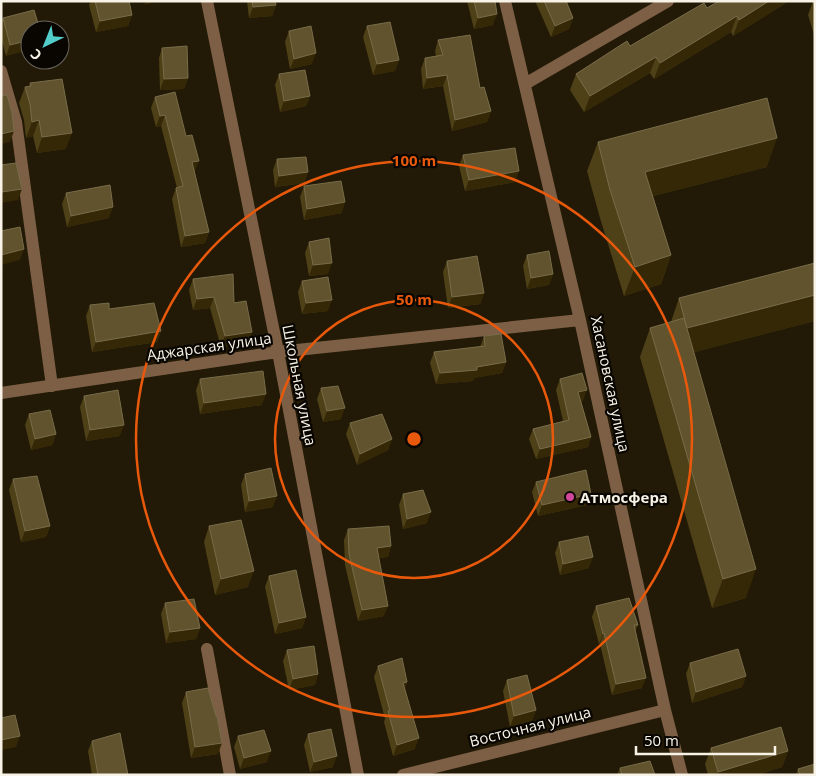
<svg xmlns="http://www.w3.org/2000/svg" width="816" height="776" font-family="'Open Sans',sans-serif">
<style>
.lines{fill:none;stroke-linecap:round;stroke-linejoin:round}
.minor{stroke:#7d5f46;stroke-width:12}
.wall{fill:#4e4017}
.shaded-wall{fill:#352807}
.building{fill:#60532d;stroke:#786c4a}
.ring{fill:none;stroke:#e8590c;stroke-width:2.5}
.hotel-dot{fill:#d1479c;stroke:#090601;stroke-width:2}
.labels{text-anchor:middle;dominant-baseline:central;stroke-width:4.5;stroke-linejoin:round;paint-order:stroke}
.street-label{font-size:15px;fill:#f8f3e6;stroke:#090601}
.poi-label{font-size:15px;font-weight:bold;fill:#f8f3e6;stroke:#090601;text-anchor:start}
.centre{fill:#e8590c;stroke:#090601;stroke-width:2.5}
.ring-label{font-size:15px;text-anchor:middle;font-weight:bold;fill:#e8590c;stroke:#090601;stroke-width:4.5;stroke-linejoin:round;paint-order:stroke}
</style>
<rect width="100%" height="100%" fill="#221a06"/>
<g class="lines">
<path class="minor" d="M207,1L278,352L358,775
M505,1L580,320L665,710L682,775
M1,71L16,122L52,386
M525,84L668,1
M1,393L278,352L580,320
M207,649L230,775
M403,775L665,710"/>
</g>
<path class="wall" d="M91,1H129L132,15L128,26L96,32L89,5Z
M247,1H275L276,5L272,16L249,18Z
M467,1H495L493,25L474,29Z
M537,1H566L573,18L569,29L551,37L536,3Z
M719,1H789L733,36L731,32L654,79L650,73L584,112L570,90L576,74L707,8Z
M813,1H815V38L808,15Z
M3,18L40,30L6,56L1,37V23Z
M367,26L399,60L395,71L373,75L363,37Z
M289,31L312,64L290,69L285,42Z
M438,40L480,88L491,111L487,122L452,131L443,86L423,89L421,69L425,58L436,56L435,51Z
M162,48L188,78L184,89L160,90L159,58Z
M279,74L310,96L306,106L280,112L275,85Z
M30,83L66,149L37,153L33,136L26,138L24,120L19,103L25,87L29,86Z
M155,97L195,171L194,172L209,232L205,243L181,247L172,199L176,188H177L161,126L156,127L151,108Z
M598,142L767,167L653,196L671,255L661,284L624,296L600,218L587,171Z
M463,155L515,182L465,191L459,166Z
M277,159L308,172L304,183L275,187L273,170Z
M304,186L342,213L304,220L300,197Z
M66,193L109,218L67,227L62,204Z
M309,242L328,274L309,276L305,253Z
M527,255L553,274L549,285L527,289L523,266Z
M447,261L484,293L480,304L448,308L443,272Z
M815,263V321L693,352L746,598L712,608L640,357L650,328L671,322L679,298Z
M193,279L234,303L252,332L248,343L221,347L210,308L193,310L189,290Z
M302,281L328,311L302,314L298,292Z
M90,305L109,309L161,331L157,342L92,352L86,316Z
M484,336L506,362L502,373L474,378L473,381L436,384L430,363L434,352L480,347Z
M200,379L262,405L200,414L196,390Z
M560,379L583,401H581L591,437L588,447L536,459L529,439L533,429L563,421L556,390Z
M321,388L341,419L323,422L317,399Z
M84,396L120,436L86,441L80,407Z
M29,414L56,434L52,445L31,450L25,425Z
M350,423L392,439L388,450L357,465L346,434Z
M245,474L273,507L245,512L241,485Z
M13,479L50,526L46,537L21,542L9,490Z
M536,482L591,494L587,505L538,516L532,492Z
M403,494L427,523L403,529L399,505Z
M209,526L248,587L215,595L204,542Z
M348,529L391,546L388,557L379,558L384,616L358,621L345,565L344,540Z
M559,542L589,568L560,575L555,553Z
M269,576L306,617L302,628L275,634L265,587Z
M165,603L200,628L196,639L166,643L161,614Z
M596,606L638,625L635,631L642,688L612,695L600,644H599L592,617Z
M287,650L318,674L315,685L289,690L283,661Z
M690,663L746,676L742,687L692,703L686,674Z
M378,666L407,682L405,688L415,749L393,756L384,722L385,719L374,677Z
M507,680L536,710L532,721L510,727L503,691Z
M186,692L218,754L191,758L182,703Z
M308,734L333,767L310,772L304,745Z
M238,736L267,762L240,769L234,747Z
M92,741L128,775H92L88,751Z
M711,748L788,751L782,767L757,775H708L705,764Z
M620,768L655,775H617Z
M798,769L815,775H796Z"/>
<path class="shaded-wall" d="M146,1H159L144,5Z
M769,1H789L733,36L739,20Z
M276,5L272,16L249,18L253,7Z
M497,14L493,25L474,29L478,18Z
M132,15L128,26L96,32L100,21Z
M737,16L731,32L654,79L660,63Z
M573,18L569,29L551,37L555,26Z
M30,40V50L6,56L10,45Z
M316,53L312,64L290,69L294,59Z
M656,57L650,73L584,112L590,96Z
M399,60L395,71L373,75L377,64Z
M447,75L443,86L423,89L427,78Z
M188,78L184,89L160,90L164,79Z
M310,96L306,106L280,112L284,101Z
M491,111L487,122L452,131L455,120Z
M165,115L161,126L156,127L160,116Z
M39,120L33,136L26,138L32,122Z
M14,131L10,142L1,144V134Z
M72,133L66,149L37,153L42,137Z
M777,138L767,167L634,201L645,172Z
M199,161L195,171L188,173L192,162Z
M519,171L515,182L465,191L469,180Z
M308,172L304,183L275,187L279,176Z
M22,189L18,200L1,203V195L2,192Z
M345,202L342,213L304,220L307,209Z
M113,207L109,218L67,227L71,216Z
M209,232L205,243L181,247L185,236Z
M24,249L20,260L1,265V255Z
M671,255L661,284L624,296L635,267Z
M332,263L328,274L309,276L313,265Z
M553,274L549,285L527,289L531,278Z
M484,293L480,304L448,308L452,297Z
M815,295V321L677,357L687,328Z
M214,297L210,308L193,310L197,299Z
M332,300L328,311L302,314L306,303Z
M161,331L157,342L92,352L96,342Z
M252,332L248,343L221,347L225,336Z
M506,362L502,373L474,378L473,381L436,384L440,373Z
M587,390L583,401L574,403L578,392Z
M266,394L262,405L200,414L204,403Z
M345,408L341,419L323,422L327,411Z
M124,425L120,436L86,441L90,430Z
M56,434L52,445L31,450L35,439Z
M591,437L588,447L536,459L540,449Z
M392,439L388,450L357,465L360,454Z
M591,494L587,505L538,516L542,505Z
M277,496L273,507L245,512L249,501Z
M431,512L427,523L403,529L407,519Z
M50,526L46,537L21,542L25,531Z
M391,546L388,557L373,559L377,548Z
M593,557L589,568L560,575L563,564Z
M756,569L746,598L712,608L723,579Z
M254,571L248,587L215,595L221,579Z
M388,606L384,616L358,621L362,610Z
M306,617L302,628L275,634L279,623Z
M200,628L196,639L166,643L170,632Z
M604,633L600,644H599L603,634Z
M318,674L315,685L289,690L293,679Z
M746,676L742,687L692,703L696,692Z
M646,678L642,688L612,695L616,684Z
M407,682L403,693V683Z
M536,710L532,721L510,727L514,716Z
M20,736L16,747L1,750V740Z
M419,738L415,749L393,756L397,745Z
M222,743L218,754L191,758L195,747Z
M271,751L267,762L240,769L244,758Z
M788,751L782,767L757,775H717L718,772Z
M337,756L333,767L310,772L314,762Z"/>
<path class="building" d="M95,1H129L132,15L100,21Z
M252,1H275L276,5L253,7Z
M474,1H495L497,14L478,18Z
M544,1H566L573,18L555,26Z
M719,1H769L739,20L737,16L660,63L656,57L590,96L576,74L627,41L630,46L704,3L707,8Z
M34,10L40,30H30V40L10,45L3,18Z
M390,22L399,60L377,64L367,26Z
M311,26L316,53L294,59L289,31Z
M470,35L480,88L484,87L491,111L455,120L447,75L427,78L425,58L443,55L438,40Z
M187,46L188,78L164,79L162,48Z
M305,70L310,96L284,101L279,74Z
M62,79L72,133L42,137L39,120L32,122L30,104L25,87L31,86L30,83Z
M175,92L186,136L192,135L199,161L192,162L209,232L185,236L176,188L183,186L165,115L160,116L155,97Z
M7,95L12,113L14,131L1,134V96Z
M767,98L777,138L645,172L671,255L635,267L610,190L598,142Z
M515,148L519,171L469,180L463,155Z
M306,157L308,172L279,176L277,159Z
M16,163L22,189L2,192L1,187V165Z
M341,181L345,202L307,209L304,186Z
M110,185L113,207L71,216L66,193Z
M20,227L24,249L1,255V231Z
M329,238L332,263L313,265L309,242Z
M549,251L553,274L531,278L527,255Z
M477,256L484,293L452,297L447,261Z
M815,263V295L687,328L679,298Z
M233,274L234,303L246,301L252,332L225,336L214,297L197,299L193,279Z
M328,277L332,300L306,303L302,281Z
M109,303V309L154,303L161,331L96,342L90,305Z
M684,318L756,569L723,579L650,328Z
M501,334L506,362L477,367V370L440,373L434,352L485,346L484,336Z
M263,371L266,394L204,403L200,379Z
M582,373L587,390L578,392L591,437L540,449L533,429L569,420L560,379Z
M338,386L345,408L327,411L321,388Z
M118,390L124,425L90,430L84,396Z
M50,410L56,434L35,439L29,414Z
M382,414L392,439L360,454L350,423Z
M271,468L277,496L249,501L245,474Z
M586,470L591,494L542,505L536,482Z
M37,476L50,526L25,531L13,479Z
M423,490L431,512L407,519L403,494Z
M241,520L254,571L221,579L209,526Z
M389,526L391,546L377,548L388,606L362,610L349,554L348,529Z
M588,536L593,557L563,564L559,542Z
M296,570L306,617L279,623L269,576Z
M629,598L638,625H634L646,678L616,684L604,633L603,634L596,606Z
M194,599L200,628L170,632L165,603Z
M314,646L318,674L293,679L287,650Z
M738,649L746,676L696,692L690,663Z
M402,658L407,682L403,683L419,738L397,745L388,711H390L378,666Z
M527,675L536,710L514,716L507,680Z
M208,688L216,716H217L222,743L195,747L186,692Z
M15,715L20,736L1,740V718Z
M781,727L788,751L718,772L711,748Z
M331,729L337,756L314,762L308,734Z
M264,730L271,751L244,758L238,736Z
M120,733L128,775H98L92,741Z
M650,761L655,775H622L620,768Z
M815,764V775H800L798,769Z"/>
<g class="ring">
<circle cx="414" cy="439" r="139"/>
<circle cx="414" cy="439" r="278"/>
</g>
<circle class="hotel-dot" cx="570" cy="497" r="5"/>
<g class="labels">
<g class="street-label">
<text transform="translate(209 346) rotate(-8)">Аджарская улица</text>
<text transform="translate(611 384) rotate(78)">Хасановская улица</text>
<text transform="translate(300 385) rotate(79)">Школьная улица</text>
<text transform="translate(530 726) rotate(-14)">Восточная улица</text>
</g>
<g class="poi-label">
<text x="580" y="497">Атмосфера</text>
</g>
</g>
<circle cx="414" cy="439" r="8" class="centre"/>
<g class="ring-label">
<text x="414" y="166">100 m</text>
<text x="414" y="305">50 m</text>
</g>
<rect width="816" height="776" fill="none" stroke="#f8f3e6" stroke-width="5"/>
<g transform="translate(45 45) rotate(223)"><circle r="24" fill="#090601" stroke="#69655d"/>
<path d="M0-4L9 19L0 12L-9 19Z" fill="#53cdca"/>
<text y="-8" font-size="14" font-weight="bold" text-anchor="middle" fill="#f8f3e6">С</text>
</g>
<path d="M636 746v8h139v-8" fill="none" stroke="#f8f3e6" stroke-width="2.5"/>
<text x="644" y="746" font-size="15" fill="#f8f3e6" stroke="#090601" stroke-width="4" paint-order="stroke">50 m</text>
</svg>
